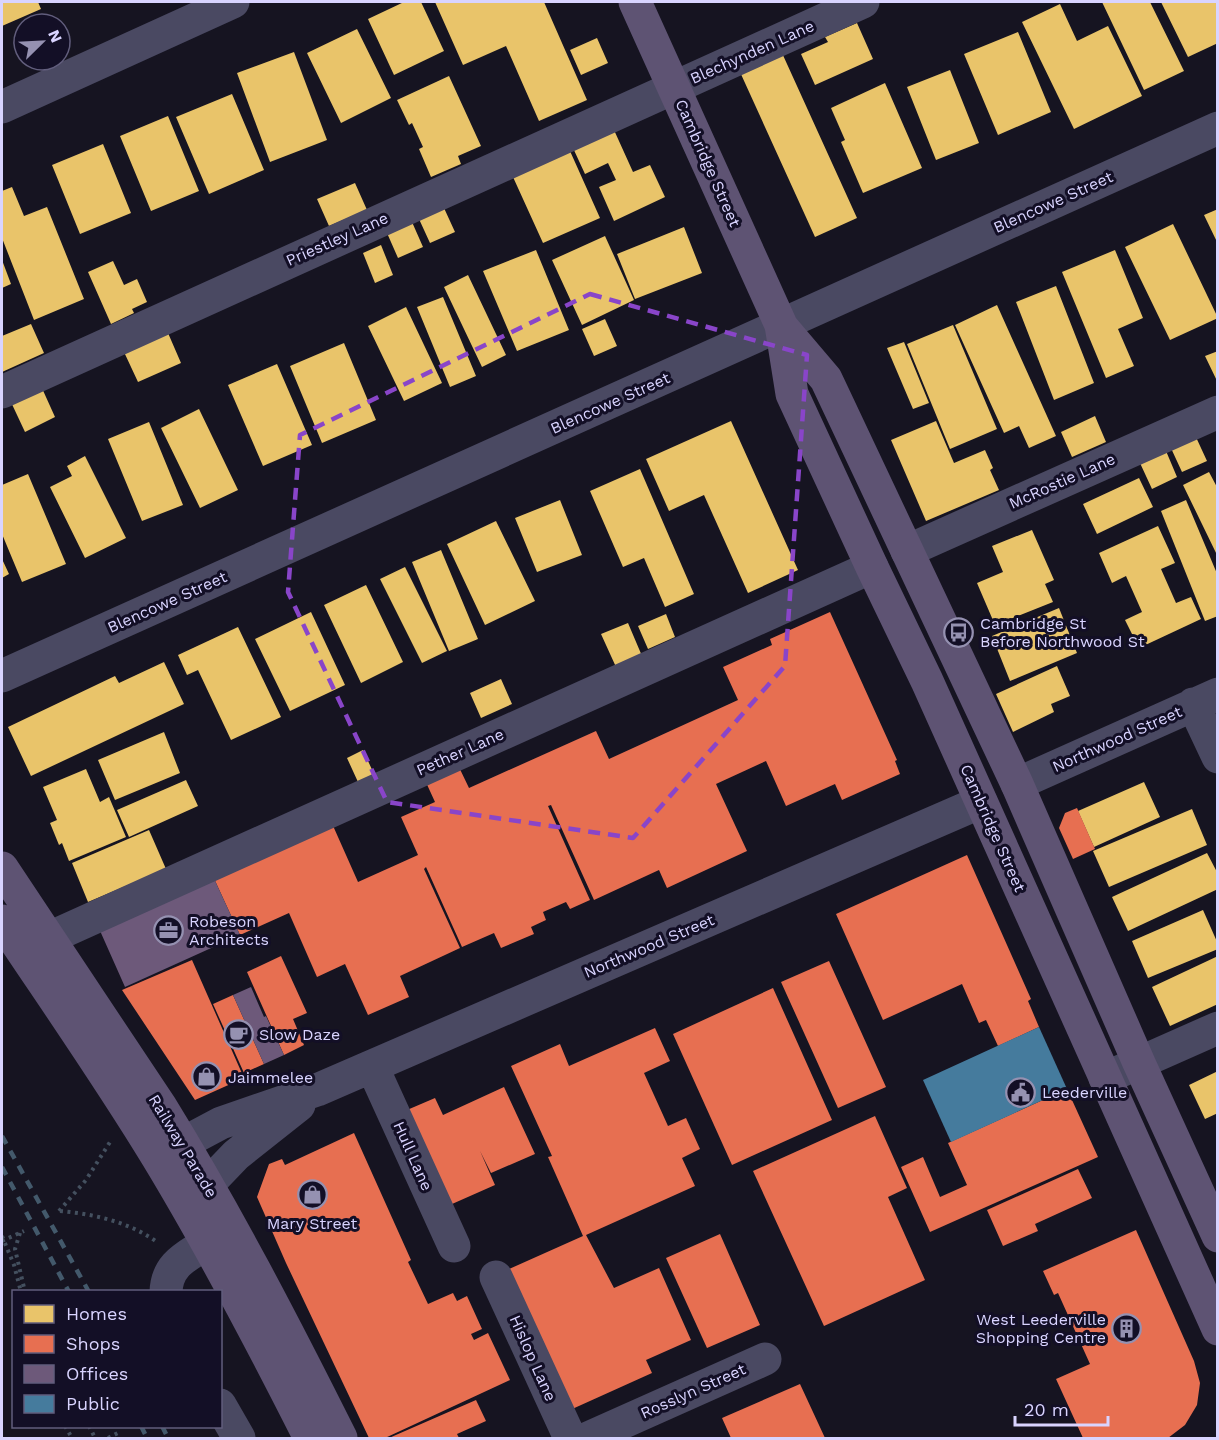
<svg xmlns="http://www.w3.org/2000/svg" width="1219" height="1440" font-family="'Work Sans',sans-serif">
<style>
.homes{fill:#e9c46a}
.shops{fill:#e76f51}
.offices{fill:#6d597a}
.public{fill:#457b9d}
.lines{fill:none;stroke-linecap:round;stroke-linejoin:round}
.path{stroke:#44505f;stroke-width:4;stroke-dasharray:3 4.5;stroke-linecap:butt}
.minor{stroke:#4a4962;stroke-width:33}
.major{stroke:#5e5373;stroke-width:33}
.rail{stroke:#43596b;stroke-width:4.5;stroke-dasharray:9 8;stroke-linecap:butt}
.path-bridge{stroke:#44505f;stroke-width:4;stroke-dasharray:3 4.5;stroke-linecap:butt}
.marked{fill:none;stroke:#8945c9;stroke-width:4.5;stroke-dasharray:12 8;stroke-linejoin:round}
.labels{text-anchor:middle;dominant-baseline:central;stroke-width:6;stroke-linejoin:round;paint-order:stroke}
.street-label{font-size:16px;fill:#d9d4ff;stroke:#130f26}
.poi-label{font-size:16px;fill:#d9d4ff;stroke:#130f26;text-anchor:start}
</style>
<rect width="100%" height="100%" fill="#161421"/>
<path class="homes" d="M2,2H38L41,9L2,26Z
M404,2H421L444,51L394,75L368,19Z
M435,2H544L587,100L539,121L506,46L463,65Z
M1102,2H1150L1184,71L1144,90Z
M1161,2H1218V43L1188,57Z
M1060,4L1077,41L1108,26L1142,96L1074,129L1022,22Z
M857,23L873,59L815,85L801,54L828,42L825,37Z
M357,29L391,98L341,123L307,53Z
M1018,32L1051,112L998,135L964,54Z
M597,38L608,63L581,75L570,50Z
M294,52L327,140L270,162L237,73Z
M782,53L857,218L815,237L740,72Z
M950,70L979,143L936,160L907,87Z
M449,76L481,146L458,156L461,164L431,177L419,149L423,147L412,123L409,125L397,100Z
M885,83L922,168L863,193L841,142L845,140L831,108Z
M232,94L264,170L209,194L176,117Z
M168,116L199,191L151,211L120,136Z
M614,130L633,172L650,165L665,197L614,221L599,187L616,180L608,163L585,174L573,148Z
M103,144L131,213L80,234L52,165Z
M570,151L600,218L543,243L513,177Z
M355,183L367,210L329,226L317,199Z
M12,187L24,216L47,207L84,299L34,320L2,238V191Z
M444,208L455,232L430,243L419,219Z
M1218,209V244L1204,215Z
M412,222L423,247L398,258L387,233Z
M1173,224L1218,318L1170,340L1125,247Z
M684,227L702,273L635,299L617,254Z
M605,236L634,300L582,325L552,260Z
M381,245L393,275L375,283L363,253Z
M536,250L569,330L517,351L483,271Z
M1115,250L1143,318L1118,329L1134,366L1106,378L1062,272Z
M2,260L11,284L2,288Z
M113,261L124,285L137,279L147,302L132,309L134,313L111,324L88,272Z
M468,275L506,355L482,367L444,287Z
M1056,286L1094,383L1054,400L1016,302Z
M443,297L476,376L450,387L417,307Z
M997,305L1056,436L1029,448L1019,426L1004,433L955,325Z
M406,307L442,383L404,401L368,326Z
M605,319L617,346L594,356L582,329Z
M31,324L44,353L2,372V336Z
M953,325L997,429L950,449L907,344Z
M168,333L181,363L138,382L124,352Z
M904,342L929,403L913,409L887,348Z
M344,343L376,420L322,443L290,366Z
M1218,351V383L1205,356Z
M277,364L312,445L263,466L228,385Z
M41,386L55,417L25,432L10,400Z
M199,409L238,490L200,508L161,428Z
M1095,416L1106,442L1072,457L1061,432Z
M731,421L798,570L748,593L704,495L669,511L646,459Z
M936,421L954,463L985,450L993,468L990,470L999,490L926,521L891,440Z
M149,422L183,505L142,521L108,439Z
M1195,435L1207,461L1182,472L1170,446Z
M1166,451L1177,477L1152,489L1140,463Z
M85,456L126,538L85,558L50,487L72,476L67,466Z
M640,469L694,594L665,607L644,558L623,567L590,491Z
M1209,472L1218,489V557L1183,485Z
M28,474L66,564L22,582L2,534V485Z
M1139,478L1153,507L1097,534L1083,504Z
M560,500L582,555L537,572L515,518Z
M1186,500L1218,576V616L1205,621L1161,511Z
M496,521L535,601L485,625L447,544Z
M1158,526L1175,563L1161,569L1176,603L1191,597L1201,619L1139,648L1125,620L1142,612L1126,576L1112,583L1099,553Z
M1032,530L1054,580L1045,584L1053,602L995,625L977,583L1003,572L992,546Z
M441,550L478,639L449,651L412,562Z
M2,559L9,574L2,578Z
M405,567L447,651L422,663L380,579Z
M366,585L403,662L361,683L324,605Z
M1059,608L1077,653L1010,681L992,636Z
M311,612L345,685L290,711L255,639Z
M666,614L675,637L648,649L638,626Z
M628,623L642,656L616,667L601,634Z
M238,627L281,717L231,740L198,670L187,675L178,655Z
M164,662L184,704L31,776L8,727L115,676L119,683Z
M1057,666L1070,696L1051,704L1054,712L1013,732L996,694Z
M501,679L512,704L481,718L470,693Z
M164,732L180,773L115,800L98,760Z
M363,750L374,774L358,782L347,758Z
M86,769L100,802L109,797L126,837L69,861L62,843L59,845L50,823L57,820L43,787Z
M186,780L198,806L129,837L117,810Z
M1144,782L1160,817L1094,847L1078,811Z
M1192,809L1207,845L1109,887L1093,851Z
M149,830L166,869L88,902L72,863Z
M1207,853L1218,874V889L1128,931L1112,897Z
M1203,910L1218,944V949L1148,978L1132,941Z
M1218,956V1004L1170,1026L1152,987Z
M1218,1071V1113L1205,1119L1189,1085Z"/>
<path class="shops" d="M830,612L897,760L895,761L900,774L842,800L835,784L786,806L766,761L716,784L747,851L667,888L659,870L594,900L551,805L548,806L590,900L570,909L566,902L543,912L546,920L531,927L534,934L501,948L494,933L462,947L426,867L424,869L460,948L400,976L409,997L368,1015L345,964L317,977L289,913L240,935L211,872L330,819L358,882L418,855L401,817L435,802L424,778L457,763L469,788L596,731L609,759L738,700L723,667L772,645L770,639Z
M1077,808L1095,849L1073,859L1059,828L1065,813Z
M967,855L1031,999L1028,1001L1039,1027L998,1046L986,1020L979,1023L962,984L883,1020L836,914Z
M281,956L307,1013L293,1019L304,1045L284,1055L247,972Z
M192,960L244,1078L195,1100L122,990Z
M829,961L886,1087L838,1108L781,982Z
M773,988L832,1120L732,1165L673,1034Z
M233,995L264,1064L244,1073L213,1004Z
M655,1028L670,1061L644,1073L668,1126L686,1118L700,1149L682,1158L695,1186L586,1235L614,1288L659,1268L691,1340L646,1360L652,1373L570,1410L507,1270L583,1236L548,1157L552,1156L511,1066L560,1044L569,1066Z
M504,1087L535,1154L491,1173L480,1151L495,1185L443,1208L400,1113L435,1098L443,1115Z
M1067,1089L1098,1157L930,1232L901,1167L923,1157L940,1197L967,1185L948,1143Z
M875,1116L907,1188L888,1197L925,1280L824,1326L753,1171Z
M354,1133L411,1260L408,1262L428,1304L453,1293L457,1301L467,1296L482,1329L471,1334L474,1340L488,1333L510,1380L385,1438H369L286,1263L257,1197L269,1164L282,1159L285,1165Z
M1078,1169L1092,1198L1035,1224L1038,1231L1003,1246L987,1210Z
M1136,1230L1194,1361L1200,1383L1197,1405L1185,1425L1168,1438H1083L1056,1379L1090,1364L1058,1293L1054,1295L1043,1271Z
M720,1234L760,1325L707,1348L666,1258Z
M800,1384L825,1438H731L722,1418Z
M476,1400L486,1421L457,1434L459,1438H389Z"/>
<path class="offices" d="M211,872L240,935L125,987L97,924Z
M251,987L264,1017L266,1016L284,1055L264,1064L233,995Z"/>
<path class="public" d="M1039,1027L1067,1089L951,1142L923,1080Z"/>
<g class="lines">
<path class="path" d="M59,1211L86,1180L110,1142
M60,1211C94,1214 129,1222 157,1242
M20,1233L15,1249L25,1292
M2,1241L24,1231
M65,1426L72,1438
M89,1426L95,1438
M108,1438L118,1433"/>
<path class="minor" d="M2,107L233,2
M2,392L863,2
M907,551L1218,412
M2,676L1218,128
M1193,704L1218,757
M1017,784L1218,694
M49,938L872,567
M372,1066L454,1246
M1105,1078L1218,1028
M159,1156L221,1123L317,1090L981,802
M188,1205L236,1155L299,1105
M496,1277L570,1438
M166,1292C167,1264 186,1257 207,1243
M220,1405L239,1438
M588,1438L765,1359"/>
<path class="major" d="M635,2L781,325L792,394L872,567L927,681L1218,1329
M781,326L826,379L1017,784L1139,1063L1218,1236
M2,868L161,1107C227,1214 285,1326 341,1438
M2,921C54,999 108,1076 156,1155C212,1247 262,1343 310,1438"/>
<path class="rail" d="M2,1136L89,1292
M2,1167L69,1292
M141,1426L147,1438
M162,1426L168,1438"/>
<path class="path-bridge" d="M2,1236L14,1265L21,1292"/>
</g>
<path class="marked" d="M590,294L807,355L785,666L633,838L387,802L288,592L300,435Z"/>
<defs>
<symbol id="bus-ring" viewBox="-11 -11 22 22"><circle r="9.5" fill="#130f26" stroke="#9591b1" stroke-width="1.5"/><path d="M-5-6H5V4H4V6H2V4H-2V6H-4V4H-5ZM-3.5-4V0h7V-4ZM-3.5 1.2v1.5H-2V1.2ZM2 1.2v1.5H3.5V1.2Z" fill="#9591b1"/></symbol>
<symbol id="office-ring" viewBox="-11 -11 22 22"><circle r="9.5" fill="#130f26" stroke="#9591b1" stroke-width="1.5"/><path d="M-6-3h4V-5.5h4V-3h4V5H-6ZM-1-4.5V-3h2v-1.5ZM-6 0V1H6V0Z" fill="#9591b1"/></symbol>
<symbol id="cafe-ring" viewBox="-11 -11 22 22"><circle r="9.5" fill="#130f26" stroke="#9591b1" stroke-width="1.5"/><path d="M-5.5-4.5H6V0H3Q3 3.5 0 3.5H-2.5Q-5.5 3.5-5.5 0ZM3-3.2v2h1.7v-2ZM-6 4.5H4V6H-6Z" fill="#9591b1"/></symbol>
<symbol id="shop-ring" viewBox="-11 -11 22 22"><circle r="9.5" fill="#130f26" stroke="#9591b1" stroke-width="1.5"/><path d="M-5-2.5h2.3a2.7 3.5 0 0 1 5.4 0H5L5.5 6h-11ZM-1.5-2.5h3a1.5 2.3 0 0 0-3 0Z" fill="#9591b1"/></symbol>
<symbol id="civic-ring" viewBox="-11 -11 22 22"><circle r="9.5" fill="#130f26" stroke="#9591b1" stroke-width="1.5"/><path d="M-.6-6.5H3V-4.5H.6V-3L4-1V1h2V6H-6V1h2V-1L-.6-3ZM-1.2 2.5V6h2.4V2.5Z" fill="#9591b1"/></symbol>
<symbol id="building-ring" viewBox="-11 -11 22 22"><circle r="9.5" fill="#130f26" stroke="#9591b1" stroke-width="1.5"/><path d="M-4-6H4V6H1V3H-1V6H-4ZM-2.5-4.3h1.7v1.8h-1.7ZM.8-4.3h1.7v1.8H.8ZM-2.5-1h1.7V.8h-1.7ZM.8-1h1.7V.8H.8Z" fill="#9591b1"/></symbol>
</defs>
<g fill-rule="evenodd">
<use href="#bus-ring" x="942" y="616" width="33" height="33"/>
<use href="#office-ring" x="152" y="914" width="33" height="33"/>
<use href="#cafe-ring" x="222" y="1018" width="33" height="33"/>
<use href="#shop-ring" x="190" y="1060" width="33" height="33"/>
<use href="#civic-ring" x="1004" y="1076" width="33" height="33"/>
<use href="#shop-ring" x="296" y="1178" width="33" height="33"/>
<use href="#building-ring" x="1110" y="1312" width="33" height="33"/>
</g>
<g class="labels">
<g class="street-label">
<text transform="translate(752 52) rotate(-24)">Blechynden Lane</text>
<text transform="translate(708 163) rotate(66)">Cambridge Street</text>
<text transform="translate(1053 202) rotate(-24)">Blencowe Street</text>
<text transform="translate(337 239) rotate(-24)">Priestley Lane</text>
<text transform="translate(610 403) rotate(-24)">Blencowe Street</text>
<text transform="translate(1062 481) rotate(-24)">McRostie Lane</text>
<text transform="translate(167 602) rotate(-24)">Blencowe Street</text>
<text transform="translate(1117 739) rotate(-24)">Northwood Street</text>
<text transform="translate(460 752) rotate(-24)">Pether Lane</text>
<text transform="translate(993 828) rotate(66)">Cambridge Street</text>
<text transform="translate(649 946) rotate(-23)">Northwood Street</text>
<text transform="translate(183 1146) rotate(59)">Railway Parade</text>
<text transform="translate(413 1156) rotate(66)">Hull Lane</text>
<text transform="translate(533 1358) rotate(66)">Hislop Lane</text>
<text transform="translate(693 1391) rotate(-24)">Rosslyn Street</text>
</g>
<g class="poi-label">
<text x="980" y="623">Cambridge St<tspan x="980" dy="18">Before Northwood St</tspan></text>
<text x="189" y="921">Robeson<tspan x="189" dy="18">Architects</tspan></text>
<text x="259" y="1034">Slow Daze</text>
<text x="228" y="1077">Jaimmelee</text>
<text x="1042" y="1092">Leederville</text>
<text x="312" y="1223" text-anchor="middle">Mary Street</text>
<text x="1106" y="1319" text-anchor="end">West Leederville<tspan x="1106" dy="18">Shopping Centre</tspan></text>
</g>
</g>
<rect width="1219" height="1440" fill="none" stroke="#d9d4ff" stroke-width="6"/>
<rect x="12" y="1290" width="210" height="138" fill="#130f26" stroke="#625e7d" stroke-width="1.5"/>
<rect x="24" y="1305" width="30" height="18" fill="#e9c46a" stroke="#625e7d" stroke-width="1.5"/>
<text x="66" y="1320" font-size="18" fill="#d9d4ff">Homes</text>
<rect x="24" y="1335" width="30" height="18" fill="#e76f51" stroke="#625e7d" stroke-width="1.5"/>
<text x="66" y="1350" font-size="18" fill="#d9d4ff">Shops</text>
<rect x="24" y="1365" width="30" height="18" fill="#6d597a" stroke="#625e7d" stroke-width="1.5"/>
<text x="66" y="1380" font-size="18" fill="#d9d4ff">Offices</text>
<rect x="24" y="1395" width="30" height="18" fill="#457b9d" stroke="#625e7d" stroke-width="1.5"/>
<text x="66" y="1410" font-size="18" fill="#d9d4ff">Public</text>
<g transform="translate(42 42) rotate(66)"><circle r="28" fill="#130f26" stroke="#625e7d" stroke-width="1.5"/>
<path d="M0-4.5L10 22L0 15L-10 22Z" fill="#9591b1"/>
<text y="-9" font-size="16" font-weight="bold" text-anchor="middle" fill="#d9d4ff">N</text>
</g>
<path d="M1015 1416v9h93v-9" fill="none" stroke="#d9d4ff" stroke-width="3"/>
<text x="1024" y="1416" font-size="18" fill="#d9d4ff" stroke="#130f26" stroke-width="4.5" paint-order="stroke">20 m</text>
</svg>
